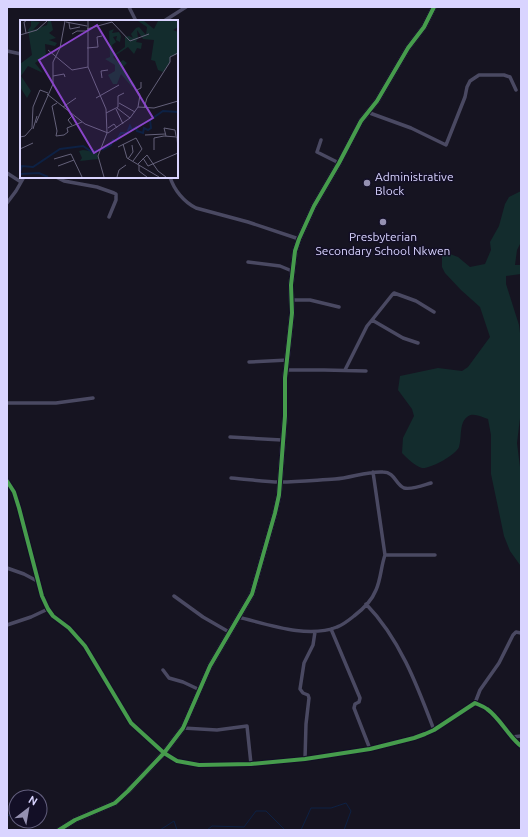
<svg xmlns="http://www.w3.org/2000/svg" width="528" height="837" font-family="Ubuntu,sans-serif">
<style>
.green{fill:#132c2d}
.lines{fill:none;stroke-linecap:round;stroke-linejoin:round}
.stream{stroke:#0d2144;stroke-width:1}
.street{stroke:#4a4962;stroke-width:3.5}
.secondary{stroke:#575674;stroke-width:5.5}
.cycleway-casing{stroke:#130f26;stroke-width:6}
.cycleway{stroke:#469c4c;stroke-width:4}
.poi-dot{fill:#9591b1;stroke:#130f26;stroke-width:1.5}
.labels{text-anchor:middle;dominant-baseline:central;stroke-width:3;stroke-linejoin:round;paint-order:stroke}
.poi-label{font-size:12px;fill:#d9d4ff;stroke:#130f26;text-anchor:start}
.inset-river{fill:none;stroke:#0d2144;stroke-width:2}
.inset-road{fill:none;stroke:#64617a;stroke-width:1}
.view{fill:#8945c9;fill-opacity:0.15;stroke:#8945c9;stroke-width:2}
.inset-edge{fill:none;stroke:#d9d4ff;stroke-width:2}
</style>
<rect width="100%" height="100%" fill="#161421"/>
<path class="green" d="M521,191V242L517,250L515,265H521V274L506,276V284L519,325L521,341V410L517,443L521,475V564L520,565L510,551L504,536L491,474V435L488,419C481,417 473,412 467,417C459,423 462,438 459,447C456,455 430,469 422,468C415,466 407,458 402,453L403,438L414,416L412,409L398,390L400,376L438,368L462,371L468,367L490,337L480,307L461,290L445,273L442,267V251L458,257L470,267L485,264L491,250L490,242L499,226L505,204L509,197Z"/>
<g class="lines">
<path class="stream" d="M7,815L16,818
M24,821L30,830
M160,830L174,821L177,830
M207,830L212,826L244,827L256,811H266L285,830
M301,830L311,808H331L346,803L351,811L344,830"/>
<path class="street" d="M129,7L136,21
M164,21L186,7
M7,51L21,54
M367,112L411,128L446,145L465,97L467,87L470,81L479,75H504L510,77L516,90
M321,140L317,152L339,163
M7,173L21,182
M56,177L64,181L97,187L114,193L116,194V200L109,217
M170,177C174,190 184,202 196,208L248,222L299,239
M7,203L16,191L24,177
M248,262L280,266L292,271
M292,300H310L339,307
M372,320L392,295L394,293L416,301L434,312
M249,362L288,360
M287,370H324L366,371
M345,370L367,326L372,320L403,338L418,343
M7,403H56L93,398
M230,437L282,440
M373,472L385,555
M231,478C247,479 263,482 280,482C298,482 317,480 335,479C351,478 367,471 383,472C395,472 395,484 404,488C412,490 424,485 431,483
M7,481L14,492L19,508L42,596L48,609L53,616L69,628L85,646L131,723L164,753L177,761L199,765L251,764L305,759L370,749L414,738L425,734L434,730L475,703C479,705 483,706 487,709C500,718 508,736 521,746
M7,568L24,574L39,582
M174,596L203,617L229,632
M366,604C400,639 417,685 434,730
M238,617C267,624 307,639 337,627C343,625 349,620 354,616C362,610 372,600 376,590C381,579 381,566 385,555H435
M7,625L31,617L48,609
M331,629L360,698L359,702L355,704L354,708L370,749
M163,670L169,678L183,682L200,690
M475,703L480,690L499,663L513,635L516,632L521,633
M183,728L217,730L247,726L251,764
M512,737L521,736
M305,759L306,724L309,698L308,695L303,693L300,689L304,663L313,645L315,632"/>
<path class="secondary" d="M59,830L75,820L115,803L128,791L164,753L183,728L210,666L252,594L275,513L279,495L285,416V378L292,313L291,285L295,251L299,239L314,206L339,163L361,121L377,101L408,48L424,27L434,7"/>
<defs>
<path id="cycleway" d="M7,481L14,492L19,508L42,596L48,609L53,616L69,628L85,646L131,723L164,753L177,761L199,765L251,764L305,759L370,749L414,738L425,734L434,730L475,703C479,705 483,706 487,709C500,718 508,736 521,746
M59,830L75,820L115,803L128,791L164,753L183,728L210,666L252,594L275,513L279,495L285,416V378L292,313L291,285L295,251L299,239L314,206L339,163L361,121L377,101L408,48L424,27L434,7"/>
</defs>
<use href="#cycleway" class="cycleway-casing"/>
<use href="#cycleway" class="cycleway"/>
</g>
<g class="poi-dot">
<circle cx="367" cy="183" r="4"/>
<circle cx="383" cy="222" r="4"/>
</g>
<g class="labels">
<g class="poi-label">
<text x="375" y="176">Administrative<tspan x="375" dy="14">Block</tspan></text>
<text x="383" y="236" text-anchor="middle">Presbyterian<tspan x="383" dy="14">Secondary School Nkwen</tspan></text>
</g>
</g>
<g transform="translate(20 20)">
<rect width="158" height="158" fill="#161421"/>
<path d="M11,1L20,2L13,10L27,5L28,1H31L33,10L29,13L36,18L29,20L37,23L35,26L25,24L26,36L15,43L23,53L8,46L1,56L11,71L7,78L0,67V44L12,35L8,10L11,6ZM118,1H124L134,9L138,1H157L158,7L153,10L158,12V33L150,37V42L143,52L138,50L135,41L131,40L134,20L123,19L117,10L118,18L116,22L122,23L121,29L117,28L114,34L108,27L93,37L99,43L103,40L107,43L102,48L116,66L112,67L101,54L97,64H93L88,55L95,51V45L85,39L90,37L89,11L94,9L92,13L99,12L101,16L100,22L96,20L97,16L93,17L96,22L92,25L94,35L105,27V17L109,16L113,18L111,14L116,8L119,7L126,15L127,7ZM63,130L77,132L78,139L60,141L62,138L59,131Z" fill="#132c2d"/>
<path class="inset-river" d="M82,130L91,125L93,120L96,121L101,113H107L110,106L112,110L116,107L117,111L123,113L124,108L128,110L131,108L130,100L143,91L158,92M0,152L2,146L13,147L40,129L63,126L72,132L79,130M0,154L19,153L28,157"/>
<path class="inset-road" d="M6,1L4,2L6,13M68,1V47L86,89L87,113L78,136L84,157M46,2L67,6M49,3L50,9L60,7M67,9L92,2L110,21L129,14M52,14L57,11H67M0,15L17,10L27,1M67,28L78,27L77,17L82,16M28,30L52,50L68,47M33,56L44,54L45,57M82,58L81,51L88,50M27,74L65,104L88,113L110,98L118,87L134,88L158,81M76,78L99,65M37,83L32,86L37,111L36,116L44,115L48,112L47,108L62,102M99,83L115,92M43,87L56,78M118,87L120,75L117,70L121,68V62M97,88L110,98M124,88L127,78L150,42V37L158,33M96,89L103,104M86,93L98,87V76L104,73M52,96L48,100L52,105M16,103L33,64V42L40,28L45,1M88,108L94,104L97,108M13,109L17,96M125,115L145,114M146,116L144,108L155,110L156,116M0,117L5,116L12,108L13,87L20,70L28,73M103,124L107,138L139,157M98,127L116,118L122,129L113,141M0,129L13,123M134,130V118L144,116L157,117L158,129M123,138L128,146L158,133M34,139L51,134L62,157M108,139L113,132L112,125M118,144L127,135L138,151L146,157M119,145V151L127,157M38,146L54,140M97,157L99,150L106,145"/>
<path class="view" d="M77,5L133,98L74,133L19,40Z"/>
<rect width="158" height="158" class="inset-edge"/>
</g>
<rect width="528" height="837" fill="none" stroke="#d9d4ff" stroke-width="16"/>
<g transform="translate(28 809) rotate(31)"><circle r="19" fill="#130f26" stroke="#625e7d"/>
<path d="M0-3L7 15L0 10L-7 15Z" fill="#9591b1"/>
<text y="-6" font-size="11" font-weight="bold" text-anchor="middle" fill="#d9d4ff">N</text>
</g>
</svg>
